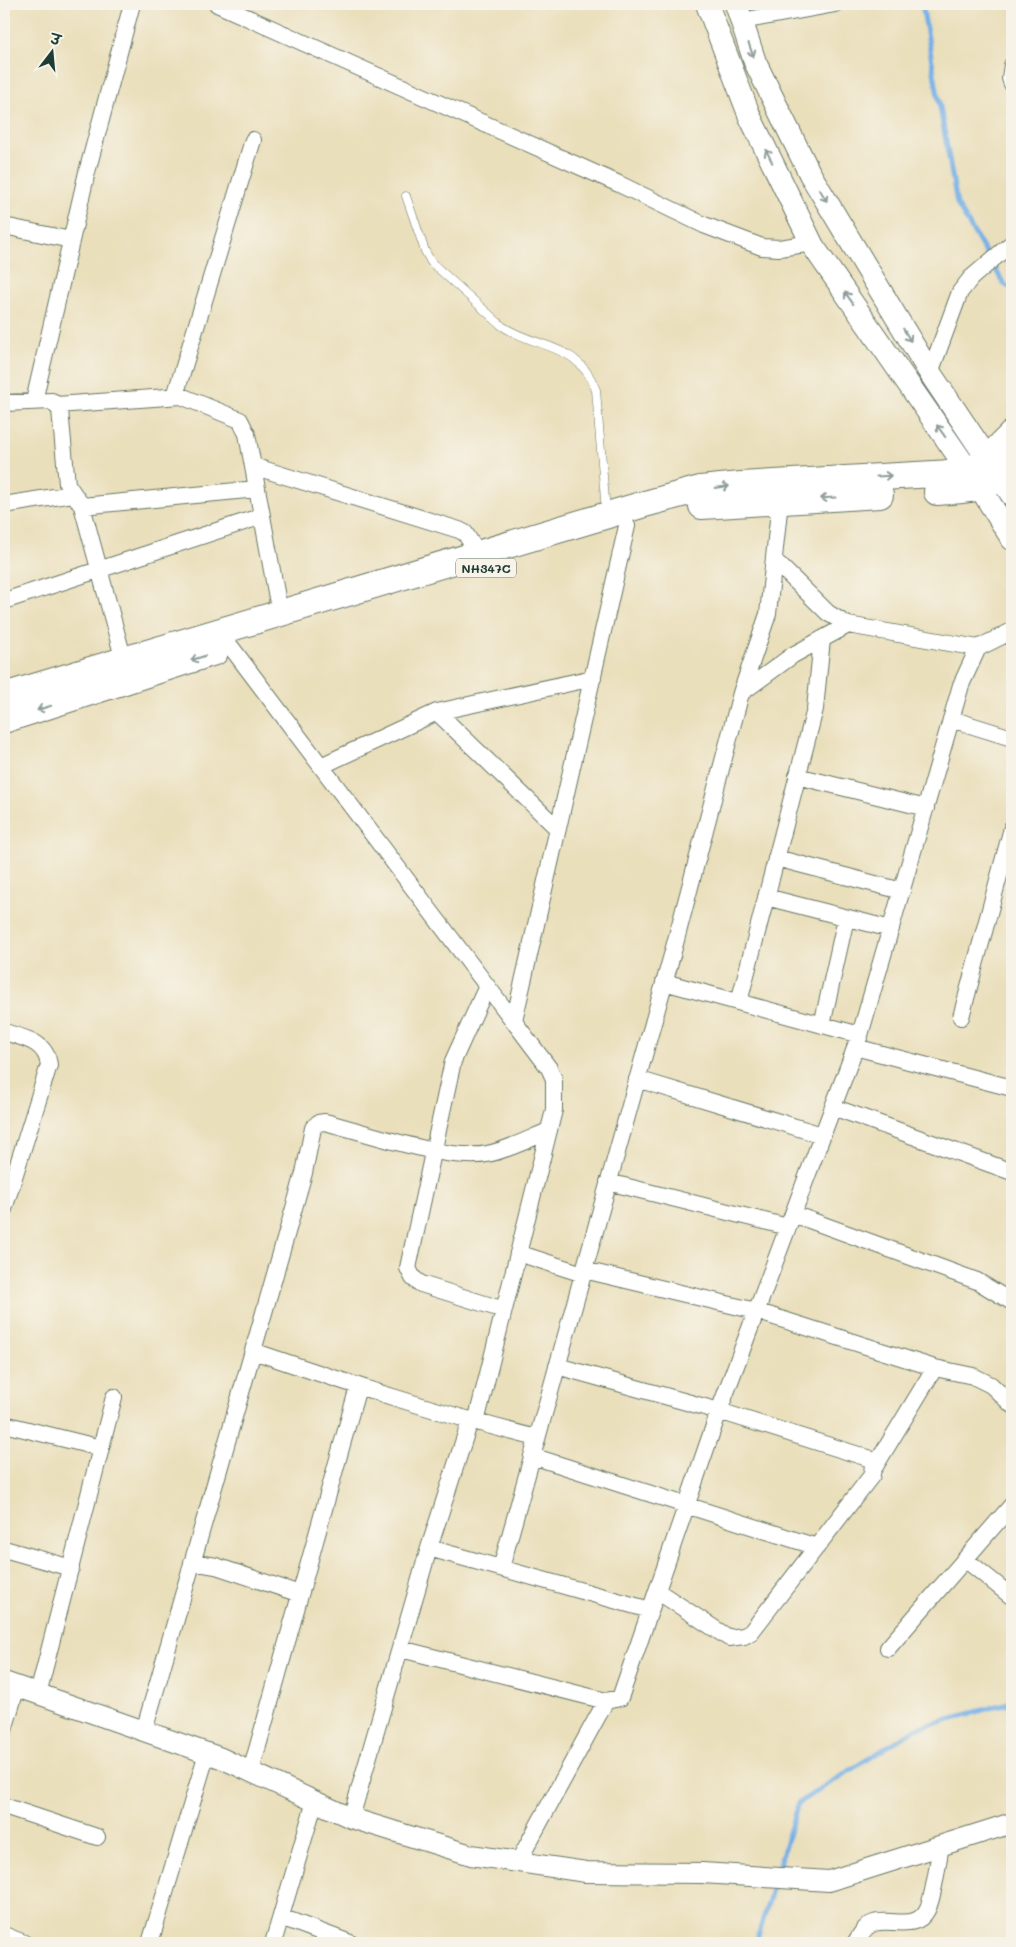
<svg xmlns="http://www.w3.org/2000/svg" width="1016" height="1947" font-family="Mali,'Playpen Sans Deva',sans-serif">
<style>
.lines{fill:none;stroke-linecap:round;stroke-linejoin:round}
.stream{stroke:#76b0e6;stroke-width:5}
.service-casing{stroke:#667663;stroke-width:9}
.minor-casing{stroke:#667663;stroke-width:18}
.tertiary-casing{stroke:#667663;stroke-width:22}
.secondary-casing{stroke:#667663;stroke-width:24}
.trunk-casing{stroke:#667663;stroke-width:28}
.service{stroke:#fff;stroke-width:8}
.minor{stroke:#fff;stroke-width:16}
.tertiary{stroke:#fff;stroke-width:20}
.secondary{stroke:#fff;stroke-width:22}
.trunk{stroke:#fff;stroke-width:26}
.oneway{stroke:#8f9e9a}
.labels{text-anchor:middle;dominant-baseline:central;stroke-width:4;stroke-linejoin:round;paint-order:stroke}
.shield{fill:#f7f3e8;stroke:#60746a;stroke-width:1}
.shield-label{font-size:12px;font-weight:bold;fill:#1f3d34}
</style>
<rect width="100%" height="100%" fill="#f7f3e8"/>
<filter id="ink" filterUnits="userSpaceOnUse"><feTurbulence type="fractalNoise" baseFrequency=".02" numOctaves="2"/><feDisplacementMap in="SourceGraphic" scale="10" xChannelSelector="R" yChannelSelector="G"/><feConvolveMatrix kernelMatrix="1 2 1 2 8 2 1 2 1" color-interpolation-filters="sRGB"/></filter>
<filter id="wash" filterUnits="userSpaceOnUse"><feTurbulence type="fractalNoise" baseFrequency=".0096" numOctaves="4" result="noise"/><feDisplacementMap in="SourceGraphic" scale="20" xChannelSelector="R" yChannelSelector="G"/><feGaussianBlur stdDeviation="1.12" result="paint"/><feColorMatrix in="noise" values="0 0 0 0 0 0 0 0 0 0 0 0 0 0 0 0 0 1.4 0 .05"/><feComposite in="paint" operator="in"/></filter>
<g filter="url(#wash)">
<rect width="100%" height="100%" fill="#eadfbb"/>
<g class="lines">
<path class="stream" d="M922,4L957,204L1004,284L1012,289
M777,1872L798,1803L917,1728L1012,1702
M756,1943L774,1883"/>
</g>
</g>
<g filter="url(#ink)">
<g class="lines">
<defs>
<path id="service" d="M406,196L425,251L431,262L502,326C539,350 578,342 596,390L606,512"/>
<path id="minor" d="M217,4L619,184L704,225L762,247L779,248L812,243
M742,21L835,4
M1012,65L1010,78L1012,84
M4,226L71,240
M930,373L960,292L971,278L1012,243
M175,396L253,140
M34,401L87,172L132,4
M4,403L52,401L60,410L67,484L82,506L124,661
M57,405L181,396L240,420L247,434L280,614
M253,466L459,530L465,533L478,554
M4,505L73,494
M82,506L257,489
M774,560L828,613L848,625L978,648
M4,601L262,516
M231,647L549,1068L554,1079V1110L476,1422
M741,693L793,655L848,625
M437,712L558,829
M951,719L1012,738
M321,766L437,712L593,678
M797,776L926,808
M776,858L902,891
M766,897L891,929
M664,982L860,1035
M487,986L453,1061L408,1268L413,1278L421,1284L504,1310
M739,1002L815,709L822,639
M961,1017L1012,828
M514,1021L627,526
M822,1025L846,918
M4,1032C24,1038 46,1041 49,1065L4,1209
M855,1047L1012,1088
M637,1079L822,1135
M833,1107L1012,1172
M608,1182L788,1227
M793,1214L977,1281L1012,1302
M518,1253L583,1274
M584,1270L756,1311L935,1368L973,1376L991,1385L1012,1405
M253,1351C347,1383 441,1414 537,1438
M557,1366L719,1411L868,1458L873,1462L872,1475L751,1632L744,1636L729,1638L657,1591
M4,1424L101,1448
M532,1456L817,1547
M874,1468L931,1374
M429,1548L650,1610
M4,1549L71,1568
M965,1559L1012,1597
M192,1562L216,1566L300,1594
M501,1568L672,955L741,693L768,614L780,501
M888,1648L1012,1505
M401,1649L606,1701L620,1698L719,1411L860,1035L961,685L978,648L1012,631
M38,1694L114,1397
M4,1730L17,1686
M144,1731L304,1173L313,1128L318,1123L325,1122C364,1132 450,1162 487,1154C508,1150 529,1139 548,1131
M251,1771L358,1387
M4,1806L97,1837
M351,1818L429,1548L470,1421
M518,1862L606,1701
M281,1917L350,1943
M4,1935L24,1943
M150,1943L207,1753
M273,1943L315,1801
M855,1943C860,1936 864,1926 874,1923C892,1918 916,1931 927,1910C934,1897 938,1861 941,1845"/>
<path id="tertiary" d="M4,1682L221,1758L351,1818L471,1855L586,1872L702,1873L829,1881L1012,1823"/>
<path id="secondary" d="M707,4L750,117L813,246L981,489L1012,539
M736,4L755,62L810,174L930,373L1012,495"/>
<path id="trunk" d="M937,492C971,489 986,492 1012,468
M702,506L880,495
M4,696L641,505L700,489L741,485L969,472L988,458L1012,434
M4,720L215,652"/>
</defs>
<use href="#service" class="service-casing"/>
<use href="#minor" class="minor-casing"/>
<use href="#tertiary" class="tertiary-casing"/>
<use href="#secondary" class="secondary-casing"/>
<use href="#trunk" class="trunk-casing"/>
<use href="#service" class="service"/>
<use href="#minor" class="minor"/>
<use href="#tertiary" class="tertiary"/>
<use href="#secondary" class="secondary"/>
<use href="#trunk" class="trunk"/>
</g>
<defs><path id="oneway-shaft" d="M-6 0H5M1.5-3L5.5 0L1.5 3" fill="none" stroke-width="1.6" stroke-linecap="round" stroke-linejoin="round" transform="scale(1.25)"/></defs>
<g class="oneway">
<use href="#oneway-shaft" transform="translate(751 50) rotate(71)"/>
<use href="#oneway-shaft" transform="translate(769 156) rotate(-116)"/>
<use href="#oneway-shaft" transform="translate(823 195) rotate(59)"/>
<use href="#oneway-shaft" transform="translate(849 298) rotate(-125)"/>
<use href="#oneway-shaft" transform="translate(907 335) rotate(59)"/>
<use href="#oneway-shaft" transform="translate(941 431) rotate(-125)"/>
<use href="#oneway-shaft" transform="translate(884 476) rotate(-3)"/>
<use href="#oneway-shaft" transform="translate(722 487) rotate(-7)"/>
<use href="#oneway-shaft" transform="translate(828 498) rotate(177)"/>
<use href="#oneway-shaft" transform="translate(198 658) rotate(162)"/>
<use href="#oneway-shaft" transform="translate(44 708) rotate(163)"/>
</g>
</g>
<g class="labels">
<rect class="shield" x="456" y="558.5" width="60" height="19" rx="4"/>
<g class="shield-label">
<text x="486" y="568">NH347C</text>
</g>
</g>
<rect width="1016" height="1947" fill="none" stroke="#f7f3e8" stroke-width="20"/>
<g transform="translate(52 52) rotate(16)" stroke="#f7f3e8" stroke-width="4" paint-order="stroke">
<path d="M0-4L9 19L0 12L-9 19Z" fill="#1f3d34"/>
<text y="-8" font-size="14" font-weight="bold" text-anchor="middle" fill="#1f3d34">उ</text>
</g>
</svg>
